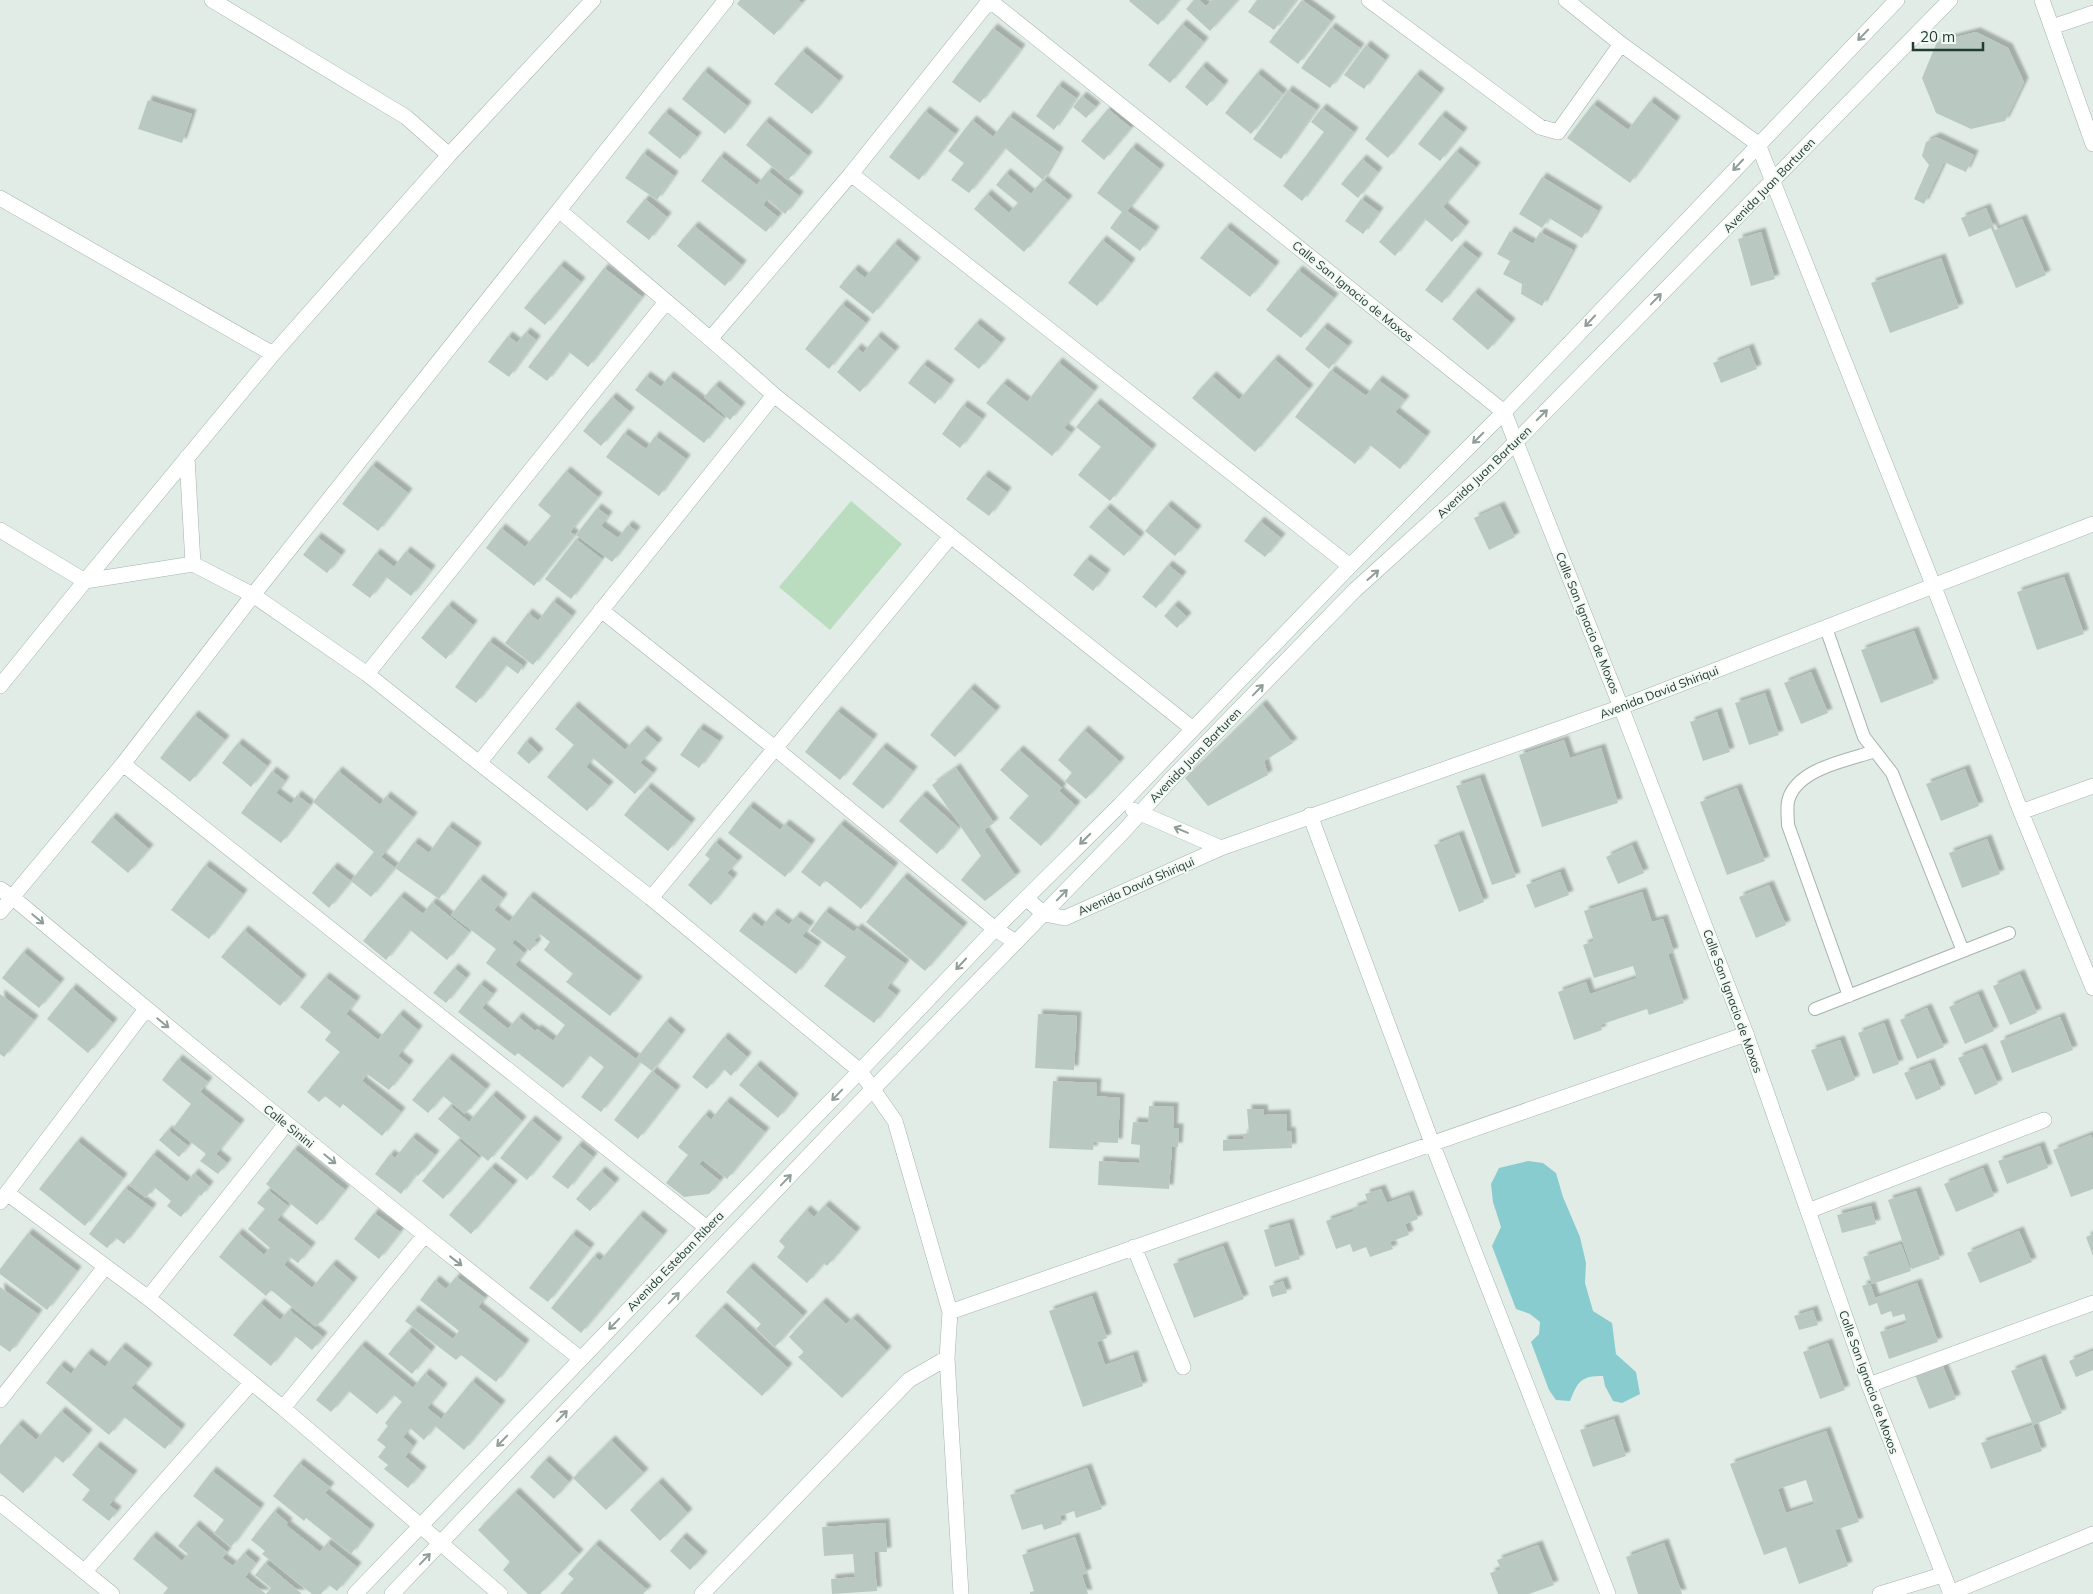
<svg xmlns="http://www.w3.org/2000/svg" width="2093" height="1594" font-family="Mulish,sans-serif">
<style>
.green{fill:#baddc0}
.water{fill:#89ccd0}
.building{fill:#b9c9c1;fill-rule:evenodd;filter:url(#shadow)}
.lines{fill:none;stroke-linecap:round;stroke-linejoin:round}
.lane-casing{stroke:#a4b4ac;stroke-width:14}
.street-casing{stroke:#a4b4ac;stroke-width:16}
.secondary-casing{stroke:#a0b7ad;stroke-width:16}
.lane{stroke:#fff;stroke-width:12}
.street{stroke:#fff;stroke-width:15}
.secondary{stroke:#fff;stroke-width:15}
.oneway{stroke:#909e98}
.labels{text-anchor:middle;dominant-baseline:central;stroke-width:4;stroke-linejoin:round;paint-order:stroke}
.street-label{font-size:12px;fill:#223c32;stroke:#f2f8f4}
</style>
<defs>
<filter id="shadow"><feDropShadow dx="4.5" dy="-4.5" stdDeviation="1" flood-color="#0004"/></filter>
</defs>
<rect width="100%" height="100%" fill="#e1ece6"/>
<path class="green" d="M851,501L902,544L830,630L779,587Z"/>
<path class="water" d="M1528,1161L1543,1163L1556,1173L1563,1197L1580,1237L1586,1263L1585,1283L1593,1311L1612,1323L1616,1354L1636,1372L1640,1394L1622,1403L1613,1401L1605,1386L1603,1376C1581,1376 1578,1381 1570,1401L1556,1400L1549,1390L1531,1342L1539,1334L1540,1322L1530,1314L1516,1309L1492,1246L1501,1227L1493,1202L1491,1184L1499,1168Z"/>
<path class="building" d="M740,0H798L802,3L774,35L737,4Z
M1130,0H1179L1158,25L1129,1Z
M1194,0H1199L1206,6L1212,0H1238L1210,31L1186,9Z
M1257,0H1296L1274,30L1248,12Z
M1302,0L1331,21L1298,64L1269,42Z
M1182,24L1204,42L1170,83L1148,65Z
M1331,27L1360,48L1330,88L1301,68Z
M993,28L1021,49L980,103L952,82Z
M1976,32L2008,48L2024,82L2005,121L1971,129L1936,113L1922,78L1937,42Z
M1366,45L1385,60L1364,89L1344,75Z
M802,51L839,81L812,114L774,84Z
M1202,66L1224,85L1207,106L1185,87Z
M704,71L747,106L725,134L682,99Z
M1257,73L1283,94L1251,134L1225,113Z
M1416,74L1440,93L1388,158L1365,139Z
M1058,85L1076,98L1054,130L1036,116Z
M1288,90L1316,110L1281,159L1253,139Z
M1082,96L1096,107L1086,118L1073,107Z
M148,100L192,114L182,143L138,129Z
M1650,101L1676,121L1630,183L1567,138L1593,104L1628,130Z
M1322,108L1354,132L1302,201L1283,186L1324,132L1311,122Z
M1108,109L1131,128L1104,160L1081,141Z
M925,111L955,134L919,180L889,157Z
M665,112L697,137L680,159L648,133Z
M1441,115L1463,132L1440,161L1418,144Z
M1009,116L1059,152L1043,180L1068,200L1024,252L974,209L987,194L1009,213L1018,203L996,185L1006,173L1031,194L1043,180L1005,148L969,193L951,180L964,163L948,151L972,120L993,137Z
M765,121L808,156L788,180L746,145Z
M1936,137L1974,155L1966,172L1944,162L1924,204L1914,199L1929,165L1922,156L1926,142Z
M1132,147L1160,169L1127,211L1155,231L1140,251L1110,228L1122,212L1097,193Z
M1456,151L1476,167L1443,207L1465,226L1452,242L1425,219L1395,256L1379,242Z
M643,153L674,176L657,200L625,178Z
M720,156L757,185L768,171L799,196L785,214L767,199L763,205L778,217L766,232L701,181Z
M1362,159L1378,172L1358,198L1341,184Z
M1542,177L1598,211L1582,238L1549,218L1542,228L1519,214Z
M645,199L667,217L649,240L626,222Z
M1361,199L1379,212L1363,234L1345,221Z
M1986,208L1995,230L2022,219L2046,275L2016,288L1991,228L1969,237L1961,218Z
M694,226L742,265L725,286L677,246Z
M1226,227L1275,266L1250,297L1200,258Z
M1510,231L1533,244L1540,232L1573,250L1542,306L1521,294L1522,284L1503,274L1510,261L1497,254Z
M1761,232L1775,279L1751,286L1738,239Z
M1102,240L1131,263L1097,306L1068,283Z
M894,243L916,262L873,314L839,287L854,269L865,278Z
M1461,245L1478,258L1442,303L1425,290Z
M1941,258L1959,308L1890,333L1871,283Z
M560,265L581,282L545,325L524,308Z
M604,268L642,297L588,367L569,352L547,381L528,367Z
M1298,270L1334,298L1301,338L1266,310Z
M1474,292L1511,323L1488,350L1452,319Z
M842,304L866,323L829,369L805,349Z
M976,323L1001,343L979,369L954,349Z
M1323,327L1348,346L1329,369L1305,349Z
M526,332L536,340L509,377L488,362L508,336L517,343Z
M877,336L895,351L860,392L837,372L857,348L863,353Z
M1749,348L1757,369L1721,383L1713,363Z
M1274,359L1309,389L1255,452L1192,398L1212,376L1239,400Z
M1058,362L1094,391L1064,428L1071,433L1052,456L986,403L1003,383L1027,402Z
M923,364L950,384L935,404L908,383Z
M1331,370L1366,396L1378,380L1405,400L1395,412L1426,436L1400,469L1370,445L1355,464L1295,417Z
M646,376L661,387L669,376L724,418L704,443L635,390Z
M715,385L741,407L730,420L704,397Z
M612,397L630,412L601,446L583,431Z
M1096,403L1152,449L1110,501L1078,475L1101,447L1076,427Z
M963,405L982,419L960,448L942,434Z
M624,433L646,449L655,436L686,459L659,496L606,457Z
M372,465L408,493L378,531L342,504Z
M566,471L598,497L570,532L575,535L534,586L486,548L501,528L525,547L551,516L538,505Z
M984,475L1007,492L989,516L966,499Z
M1167,505L1197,530L1175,556L1145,531Z
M1500,506L1515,537L1489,550L1474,518Z
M597,508L608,516L601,526L618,538L628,525L636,531L612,562L576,535Z
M1106,508L1140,537L1124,556L1089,527Z
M1260,521L1281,538L1265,557L1244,541Z
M317,537L341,555L327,573L303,555Z
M576,539L602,559L571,599L545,579Z
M406,551L431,570L411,596L386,577L370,598L352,585L376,553L394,567Z
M1086,559L1106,574L1093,591L1073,575Z
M1168,565L1182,576L1156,608L1142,597Z
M2064,577L2084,634L2037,650L2017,592Z
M553,601L572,616L533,665L505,643L528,613L538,621Z
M448,605L473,625L446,659L421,638Z
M1174,605L1187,617L1177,628L1164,616Z
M1914,631L1934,683L1881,703L1861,650Z
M489,641L523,666L518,674L506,665L476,703L455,687Z
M1811,672L1828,713L1801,724L1784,683Z
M970,688L996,711L955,757L930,735Z
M1765,693L1779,735L1749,745L1735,703Z
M1262,704L1293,743L1264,761L1268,775L1208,806L1185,778Z
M574,706L625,750L643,730L658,743L640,763L653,773L635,794L593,758L586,767L609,786L587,811L547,777L574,745L555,729Z
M837,711L873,739L840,780L805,752Z
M1717,712L1730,752L1703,761L1690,722Z
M194,715L225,740L190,782L160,758Z
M699,728L719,741L699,768L680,755Z
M1084,730L1120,762L1086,799L1065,781L1072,773L1058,760Z
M1564,740L1570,758L1601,748L1618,803L1542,827L1519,755Z
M526,741L539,753L529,764L517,753Z
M238,743L267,766L251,787L222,763Z
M882,747L913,771L883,809L852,784Z
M1019,750L1062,788L1059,791L1076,806L1041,846L1009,818L1029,796L1000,770Z
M956,768L994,823L984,830L1016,876L985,901L961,880L981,856L932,785Z
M1965,769L1979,806L1941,821L1926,784Z
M272,771L285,781L276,793L291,804L297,795L310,805L281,843L241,813Z
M338,771L380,805L386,796L413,817L381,857L395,868L371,897L351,881L329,908L312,893L333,867L351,881L374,852L313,802Z
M1480,778L1516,877L1492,885L1456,786Z
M647,787L691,823L668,851L624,815Z
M1737,788L1765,861L1727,875L1700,802Z
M922,795L959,828L937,854L899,821Z
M749,806L780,830L785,824L811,844L785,877L728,833Z
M112,817L149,849L128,873L91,842Z
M840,824L894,867L861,909L825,880L820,887L801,872Z
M448,826L477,847L439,899L395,868L414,842L429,853Z
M1459,835L1484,902L1459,912L1434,845Z
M1987,839L2000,874L1962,888L1949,853Z
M715,842L738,861L727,873L733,878L711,905L688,885L710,859L705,855Z
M1632,845L1644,873L1618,884L1606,857Z
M205,865L243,894L209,939L171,910Z
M1560,872L1569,895L1535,908L1526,885Z
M903,877L963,927L925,971L866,922Z
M479,879L503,898L494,910L509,922L529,896L638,981L610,1016L566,982L573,974L544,950L550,942L540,934L534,941L537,943L530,951L515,939L512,943L524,953L515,965L636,1059L666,1021L681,1034L652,1071L640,1062L601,1112L581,1097L604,1067L589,1055L563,1088L518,1053L515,1056L458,1012L480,984L493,994L482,1008L508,1029L518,1017L535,1031L537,1029L553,1041L565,1025L486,963L496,949L451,915Z
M1769,885L1786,925L1756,938L1739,897Z
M1642,892L1652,922L1663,919L1674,952L1668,954L1684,1003L1649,1015L1647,1009L1600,1025L1602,1030L1574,1040L1558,992L1586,982L1590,994L1637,978L1633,966L1594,978L1583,945L1594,941L1584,911Z
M400,896L423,914L432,902L469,932L447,960L410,930L386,960L363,941Z
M825,911L854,932L857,928L905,964L887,988L896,995L874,1023L824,986L846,957L810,931Z
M773,913L789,925L796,916L810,926L802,936L817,946L796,974L739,931L750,917L762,927Z
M244,930L302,979L280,1006L221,957Z
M23,952L60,983L39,1008L2,978Z
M454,968L466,978L446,1003L433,993Z
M2020,974L2037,1013L2010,1025L1993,986Z
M325,977L356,1001L346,1014L378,1040L399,1014L418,1030L398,1056L409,1065L389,1090L367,1074L362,1081L401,1112L382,1136L343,1104L340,1108L325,1096L319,1102L307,1092L340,1052L325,1040L331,1032L300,1007Z
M72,988L113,1023L88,1053L47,1019Z
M0,994L34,1020L4,1057L0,1054Z
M1978,994L1994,1031L1965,1044L1949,1007Z
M1927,1008L1944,1047L1917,1059L1900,1020Z
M1038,1014L1077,1016L1074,1070L1035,1068Z
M2060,1017L2073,1050L2012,1073L2000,1041Z
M1884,1023L1899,1064L1873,1074L1858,1033Z
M724,1037L747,1057L731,1076L724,1069L707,1089L692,1077Z
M1840,1040L1855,1080L1827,1091L1811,1050Z
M1982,1048L1998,1084L1975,1095L1958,1058Z
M448,1058L486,1089L465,1114L443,1096L428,1113L412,1100Z
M178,1059L208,1082L200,1092L240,1124L216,1154L227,1163L218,1174L200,1161L206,1154L173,1128L191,1104L162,1080Z
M1930,1063L1941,1089L1916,1100L1904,1073Z
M756,1065L794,1098L778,1118L739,1085Z
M652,1071L676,1090L638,1139L614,1120Z
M1053,1081L1097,1083L1096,1096L1120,1098L1118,1143L1094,1142L1093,1150L1049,1148Z
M492,1095L522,1121L488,1161L438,1119L450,1106L469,1122Z
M726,1101L765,1132L727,1179L703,1160L699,1164L720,1181L709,1194L684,1197L666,1183L688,1155L678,1147L705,1114L711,1120Z
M1149,1106L1174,1107L1173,1128H1179L1178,1147H1172L1169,1189L1098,1185L1099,1161L1139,1163L1140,1145L1131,1144L1133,1122L1148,1123Z
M1247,1109H1263L1264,1115L1286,1114L1287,1132L1291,1131L1292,1148L1223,1151V1140L1244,1139L1243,1134L1249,1133Z
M531,1120L558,1142L527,1180L500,1158Z
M168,1130L188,1146L179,1157L159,1140Z
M2091,1135L2093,1140V1189L2071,1197L2053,1150Z
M412,1137L435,1155L418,1176L416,1174L401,1194L375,1174L390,1154L395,1158Z
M458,1140L479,1158L443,1199L422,1181Z
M77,1141L123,1178L85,1226L39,1189Z
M578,1145L593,1157L568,1189L552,1177Z
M2040,1146L2048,1168L2007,1184L1998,1161Z
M294,1149L345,1190L317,1225L266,1184Z
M153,1154L187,1182L194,1173L209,1186L201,1196L199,1194L181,1217L167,1206L171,1201L154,1187L146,1198L129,1185Z
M491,1167L513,1185L471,1234L449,1215Z
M1983,1168L1994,1196L1956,1212L1944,1184Z
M601,1171L615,1183L590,1211L576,1199Z
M125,1188L152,1208L124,1244L116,1238L107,1248L89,1234Z
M1381,1189L1387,1203L1409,1195L1418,1219L1405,1224L1409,1235L1390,1242L1393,1249L1370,1257L1366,1247L1353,1252L1350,1244L1336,1249L1326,1221L1354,1211L1353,1208L1368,1203L1365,1194Z
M268,1190L288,1206L277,1220L311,1247L298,1263L290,1257L284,1265L312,1288L332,1264L353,1282L316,1327L271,1290L266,1296L219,1257L238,1233L264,1255L270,1248L248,1229L265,1209L257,1203Z
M1916,1191L1940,1259L1912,1269L1888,1200Z
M825,1205L856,1232L827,1266L824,1263L807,1283L777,1257L785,1247L779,1241L806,1210L814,1217Z
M1871,1206L1876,1224L1842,1233L1837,1215Z
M374,1213L400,1232L379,1259L354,1239Z
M639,1215L663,1235L581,1333L551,1308L594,1256L600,1261Z
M1289,1223L1300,1259L1275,1267L1264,1230Z
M2019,1231L2032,1262L1980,1283L1967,1253Z
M28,1233L77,1271L47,1310L0,1274V1269Z
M572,1234L590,1248L548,1302L529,1288Z
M2093,1234V1256L2086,1237Z
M1901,1244L1911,1271L1872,1284L1863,1257Z
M1223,1246L1244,1299L1194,1318L1173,1264Z
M749,1267L803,1316L775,1347L756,1329L761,1324L726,1292Z
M456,1277L485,1298L478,1307L525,1344L496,1382L461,1355L456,1360L405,1321L414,1310L453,1339L459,1331L420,1300L435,1280L446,1289Z
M1283,1281L1287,1293L1272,1297L1269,1286Z
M1870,1283L1875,1298L1917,1283L1938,1342L1889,1359L1880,1332L1907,1323L1904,1314L1893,1317L1891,1311L1881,1315L1877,1303L1869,1306L1862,1286Z
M0,1287L38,1314L10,1352L0,1345Z
M1092,1296L1107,1338L1097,1342L1105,1365L1133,1355L1143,1386L1083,1407L1049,1311Z
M822,1302L846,1324L853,1318L887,1351L842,1398L798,1357L804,1352L789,1337Z
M260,1303L280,1320L289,1310L323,1337L312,1350L295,1336L271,1366L233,1335Z
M722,1307L788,1368L762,1396L695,1336Z
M1813,1310L1818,1325L1799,1330L1794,1316Z
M408,1331L431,1351L412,1374L388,1354Z
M1828,1343L1845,1390L1820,1399L1803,1352Z
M361,1345L413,1388L425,1373L443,1388L427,1408L441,1419L472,1381L501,1405L464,1450L435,1426L424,1440L410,1428L403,1437L413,1446L405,1457L422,1471L408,1488L384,1469L388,1465L378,1457L386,1447L377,1440L388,1426L385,1423L402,1402L394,1395L377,1414L349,1391L331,1412L316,1400Z
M121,1347L148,1368L131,1388L181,1429L165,1449L124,1417L109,1435L46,1383L60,1365L71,1374L87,1353L105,1367Z
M2093,1351V1370L2076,1377L2069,1361Z
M2041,1359L2062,1413L2033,1425L2011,1371Z
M1942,1364L1956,1399L1929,1409L1915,1375Z
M61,1411L88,1434L63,1463L55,1456L23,1493L0,1473V1445L18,1424L36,1440Z
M1614,1419L1626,1456L1593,1467L1580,1430Z
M2033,1425L2042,1451L1991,1469L1981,1443Z
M1826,1431L1859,1522L1835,1530L1848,1566L1799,1584L1786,1547L1764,1555L1730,1464ZM1806,1480L1814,1504L1786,1513L1778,1489Z
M611,1440L644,1473L606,1510L573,1478Z
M96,1446L133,1475L109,1505L117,1511L109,1521L82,1500L90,1490L72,1475Z
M545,1460L569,1482L554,1499L530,1477Z
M299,1463L330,1487L325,1493L370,1529L351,1554L306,1518L304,1521L273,1496Z
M1087,1468L1102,1509L1076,1518L1074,1511L1060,1516L1062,1524L1044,1530L1042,1524L1022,1530L1010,1495Z
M212,1471L260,1508L231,1547L214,1533L224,1520L193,1496Z
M658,1482L688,1513L660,1541L630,1510Z
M515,1492L579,1554L540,1594H528L503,1570L510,1562L478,1530Z
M274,1511L288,1523L286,1525L320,1552L327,1543L357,1567L337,1591L329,1585L321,1594H312L262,1554L265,1551L251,1540Z
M885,1523L887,1552H874L877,1591L832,1594L831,1579L855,1577L853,1554L824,1556L822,1527Z
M195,1525L227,1552L222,1558L233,1566L244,1553L256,1563L245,1577L266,1594H163L168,1588L133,1559L152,1536L182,1561L188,1554L178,1546Z
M682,1537L703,1556L690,1570L670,1551Z
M1075,1537L1087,1573L1082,1575L1088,1594H1030V1592L1034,1591L1022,1555Z
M1664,1543L1682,1594H1638L1626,1557Z
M595,1544L647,1590L643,1594H560L574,1579L568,1574Z
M1538,1545L1554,1585L1529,1594H1498L1490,1573L1501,1569L1497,1560Z
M265,1563L302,1594H266L271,1588L255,1575Z"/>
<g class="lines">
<defs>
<path id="lane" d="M1826,628L1864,737L1892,773L1963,951
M1849,996L1788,825C1788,817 1786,805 1789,798C1799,768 1849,760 1875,751
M1815,1009L2009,933"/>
<path id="street" d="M212,0L406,117L449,155
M989,0L1504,412L1621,707
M1369,0L1540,127L1558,132L1621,44
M1566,0L1621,44L1758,144L1934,587L2021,812L2093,988
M2042,0L2093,144
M2052,27L2093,13
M851,174L1350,566
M0,198L273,354
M560,211C631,272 704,332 774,395L1193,729
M711,338L851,174L990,0
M187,457L193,564
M0,530L85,581L273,354L449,155L593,0
M601,610L776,749L995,929L1016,942
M367,674L666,302
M479,763L774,395
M123,764L707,1228
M2021,812L2093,786
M1310,815L1432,1143L1608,1594
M0,889L12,897C199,1053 389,1208 581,1359
M651,898L951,536
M0,912L123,764L253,595L726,0
M860,1071L895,1121L950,1312L947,1358L961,1594
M7,1193L148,1298L283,1408L500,1594
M0,1202L146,1009
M1808,1211L2044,1120
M1134,1247L1183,1367
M148,1298L286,1124
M950,1312L1746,1034
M1869,1385L2093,1303
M0,1400L105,1267
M283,1408L424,1236
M0,1503L112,1594
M85,1571L251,1383
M1950,1593L2093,1534
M702,1594L909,1380L947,1358
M1880,1594L1942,1575"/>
<path id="secondary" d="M0,686L85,581L193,564L253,595L367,674L479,763L651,898L860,1071
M1621,707L1746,1034L1869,1385L1951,1594
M1133,810L1221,848
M1026,898L1044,914L1065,918L1221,848L1621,707L2093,524
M355,1594L707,1228L860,1071L995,929L1120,805L1350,566L1504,412L1897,0
M392,1594L838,1125L1123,832L1171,779L1355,590L1492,466L1950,0"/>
</defs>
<use href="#lane" class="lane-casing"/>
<use href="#street" class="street-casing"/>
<use href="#secondary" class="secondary-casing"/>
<use href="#lane" class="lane"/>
<use href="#street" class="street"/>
<use href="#secondary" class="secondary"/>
</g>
<defs><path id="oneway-shaft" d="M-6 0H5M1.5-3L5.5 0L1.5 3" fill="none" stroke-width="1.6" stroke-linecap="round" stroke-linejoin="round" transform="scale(1.25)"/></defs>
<g class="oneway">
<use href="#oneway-shaft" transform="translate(1863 35) rotate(134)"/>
<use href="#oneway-shaft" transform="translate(1738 165) rotate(133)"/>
<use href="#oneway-shaft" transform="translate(1656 299) rotate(-46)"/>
<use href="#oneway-shaft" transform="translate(1590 321) rotate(133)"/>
<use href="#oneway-shaft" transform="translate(1542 415) rotate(-45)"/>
<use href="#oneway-shaft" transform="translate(1478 438) rotate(135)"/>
<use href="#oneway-shaft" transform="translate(1373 575) rotate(-41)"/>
<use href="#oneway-shaft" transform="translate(1258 690) rotate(-46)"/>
<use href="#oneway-shaft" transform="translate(1181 830) rotate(-157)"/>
<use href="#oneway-shaft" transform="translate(1085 839) rotate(135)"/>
<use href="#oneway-shaft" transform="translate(1062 895) rotate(-46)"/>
<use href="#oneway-shaft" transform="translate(38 919) rotate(40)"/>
<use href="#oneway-shaft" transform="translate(961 964) rotate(133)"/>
<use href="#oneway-shaft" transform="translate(163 1023) rotate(39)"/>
<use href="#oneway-shaft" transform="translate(837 1095) rotate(134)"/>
<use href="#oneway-shaft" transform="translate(330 1159) rotate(39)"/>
<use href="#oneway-shaft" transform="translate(786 1180) rotate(-46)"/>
<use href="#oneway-shaft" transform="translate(456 1261) rotate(38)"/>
<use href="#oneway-shaft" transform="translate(674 1298) rotate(-46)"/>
<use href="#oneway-shaft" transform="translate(614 1324) rotate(134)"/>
<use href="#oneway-shaft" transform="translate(562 1416) rotate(-46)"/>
<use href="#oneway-shaft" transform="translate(502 1441) rotate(134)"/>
<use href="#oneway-shaft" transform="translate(425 1559) rotate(-46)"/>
</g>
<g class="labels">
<g class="street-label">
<text transform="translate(1769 185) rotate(-46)">Avenida Juan Barturen</text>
<text transform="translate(1353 291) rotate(39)">Calle San Ignacio de Moxos</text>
<text transform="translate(1484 472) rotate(-44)">Avenida Juan Barturen</text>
<text transform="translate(1588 623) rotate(68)">Calle San Ignacio de Moxos</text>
<text transform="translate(1659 692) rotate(-21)">Avenida David Shiriqui</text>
<text transform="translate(1195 755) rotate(-46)">Avenida Juan Barturen</text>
<text transform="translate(1136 886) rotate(-24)">Avenida David Shiriqui</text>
<text transform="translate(1733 1001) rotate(70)">Calle San Ignacio de Moxos</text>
<text transform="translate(289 1126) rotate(39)">Calle Sinini</text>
<text transform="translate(675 1261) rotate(-46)">Avenida Esteban Ribera</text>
<text transform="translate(1869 1382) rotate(70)">Calle San Ignacio de Moxos</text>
</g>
</g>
<path d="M1913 42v8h70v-8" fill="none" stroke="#223c32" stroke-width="2.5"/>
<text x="1920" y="42" font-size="15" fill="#223c32" stroke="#f2f8f4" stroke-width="4" paint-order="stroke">20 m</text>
</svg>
